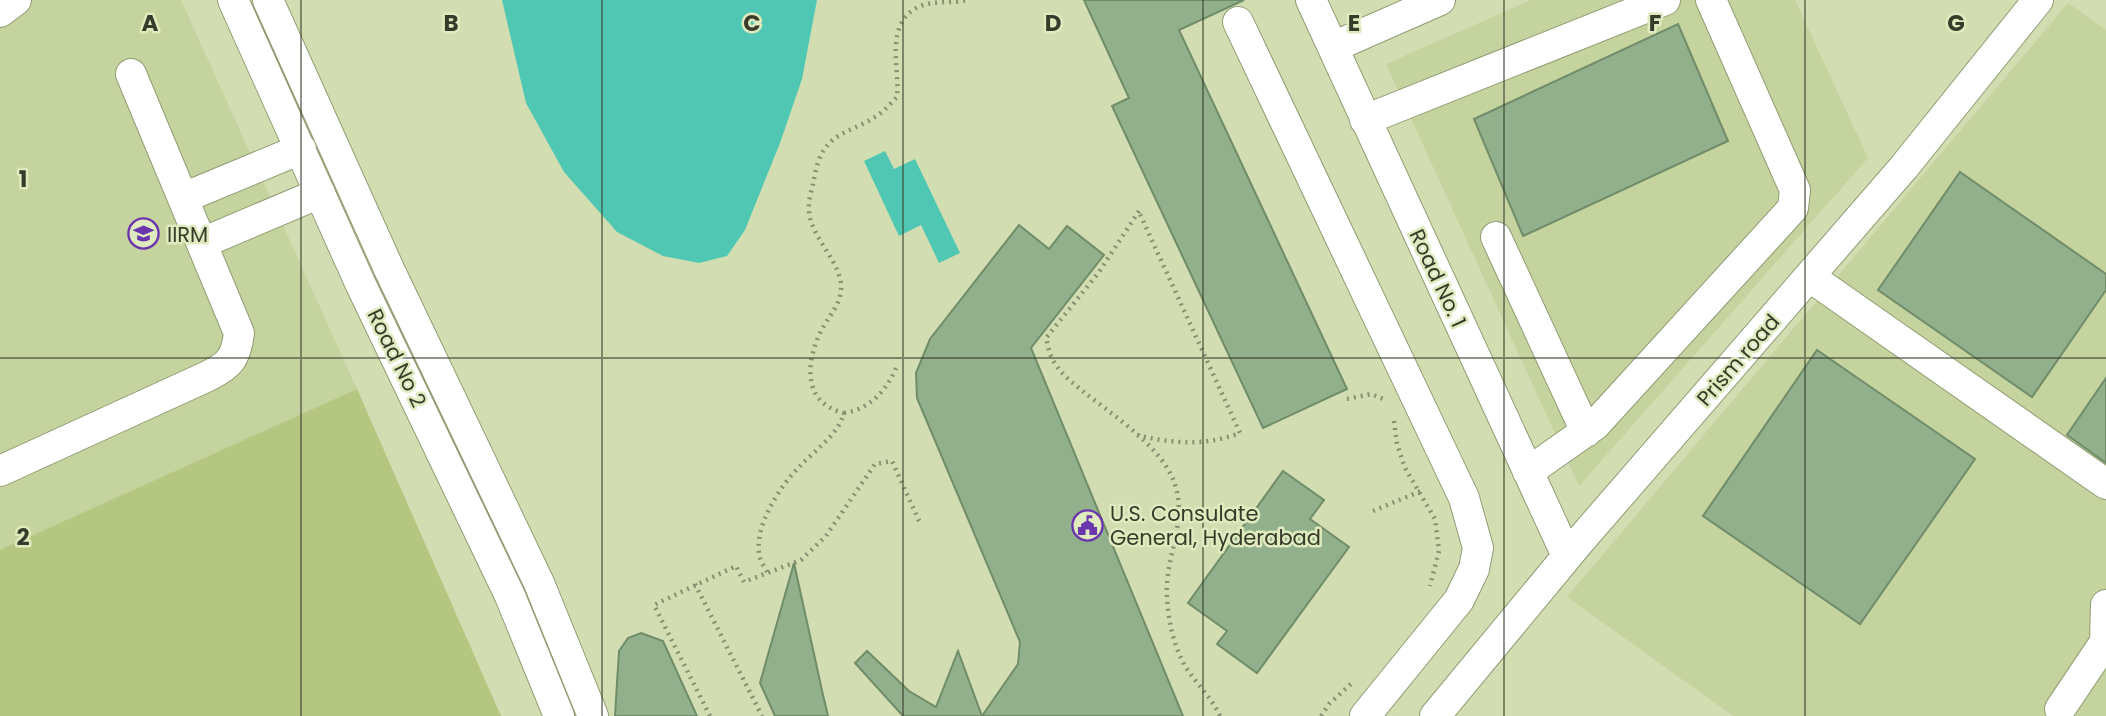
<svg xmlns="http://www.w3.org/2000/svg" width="2106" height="716" font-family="Poppins,sans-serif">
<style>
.built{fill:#c5d39f}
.green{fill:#b4c67f}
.water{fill:#50c7b2}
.building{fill:#92b08c;stroke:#708c69;stroke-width:2}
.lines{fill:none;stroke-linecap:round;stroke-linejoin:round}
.minor-casing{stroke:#919c72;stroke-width:32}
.path{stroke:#889071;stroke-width:4.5;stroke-dasharray:2 5;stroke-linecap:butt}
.minor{stroke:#fff;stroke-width:30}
.grid{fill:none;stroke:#373c2a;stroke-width:2;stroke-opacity:0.55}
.labels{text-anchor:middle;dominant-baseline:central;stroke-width:5;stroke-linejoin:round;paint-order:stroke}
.poi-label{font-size:21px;fill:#373c2a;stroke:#dfebbe;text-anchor:start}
.street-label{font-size:21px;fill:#373c2a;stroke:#dfebbe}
.grid-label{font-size:23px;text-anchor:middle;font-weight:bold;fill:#373c2a;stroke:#dfebbe;stroke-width:5;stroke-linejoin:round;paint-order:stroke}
</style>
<rect width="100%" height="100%" fill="#d2deb2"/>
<path class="built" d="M0,0H181L357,389L0,550Z
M1531,0H1795L1868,158L1579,486L1386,64Z
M2068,3L2106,30V716H1733L1567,597Z"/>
<path class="green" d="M357,389L501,716H0V550Z"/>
<path class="water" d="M502,0H817L802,79L780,143L745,230L727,256L699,263L663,256L617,232L564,172L526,103Z
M885,151L894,169L915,159L960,253L939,263L921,225L899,236L864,161Z"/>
<path class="building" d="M1084,0H1244L1179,30L1347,389L1263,428L1112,106L1129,98Z
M1678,24L1728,141L1523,236L1474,119Z
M1960,172L2106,274V290L2032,397L1878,290Z
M1019,225L1049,249L1067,226L1104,255L1031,348L1183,716H903L855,663L867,651L909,691L936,707L958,651L982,716L1018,664L1020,642L917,398L916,373L930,339Z
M1817,350L1975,459L1860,624L1703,516Z
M2106,378V463L2067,435Z
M1283,471L1324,500L1310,519L1349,547L1257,673L1217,644L1227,631L1188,603Z
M794,563L823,695L828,716H775L760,683Z
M641,633L663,641L697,716H615L619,651L628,638Z"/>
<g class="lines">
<defs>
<path id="minor" d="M233,0L360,283L510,596L559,716
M268,0L389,269L539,583L593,716
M1311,0L1567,556
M0,12L16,0
M1238,22L1464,498L1478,548L1474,569L1459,600L1365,716
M1333,47L1440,0
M1365,120L1665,0
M183,198L301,149
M1496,237L1586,432
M202,243L320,193
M1810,277L2106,484
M0,471L208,376C230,365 236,358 239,333L131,74
M1528,472L1595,425L1793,208L1795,190L1711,0
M2060,709L2105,642L2106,605
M1435,716L1579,542L1904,167L2038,0"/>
</defs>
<use href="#minor" class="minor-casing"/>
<path class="path" d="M1139,211L1099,272L1046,338C1048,345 1049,353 1052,358C1059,373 1073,383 1085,393C1113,415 1157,444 1172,477C1191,518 1164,556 1167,597C1168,619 1173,644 1184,664C1194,682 1211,696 1220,716
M1347,399L1371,394L1386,400
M844,413C870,409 886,391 896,368
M1394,421L1397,444L1405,468L1435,519L1439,551L1430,586
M1137,435C1172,444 1206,446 1240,433L1139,212
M1373,511L1421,491
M767,572C765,568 761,562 760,558C752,528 780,486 800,466C815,450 838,435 844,413C803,403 805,364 821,331C829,315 843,303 841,283C837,257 810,236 809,210C808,202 811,192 813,184C815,174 817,162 822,153C834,131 859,129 878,115C885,110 891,103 897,97C900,68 884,24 918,7C933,0 951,4 966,0
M695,584L762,716
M710,716L654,605L736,566L744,582L801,560L826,536L875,464L892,461L920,523
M1321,716L1329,704L1354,681"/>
<use href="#minor" class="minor"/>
</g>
<path class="grid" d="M301,0V716M602,0V716M903,0V716M1203,0V716M1504,0V716M1805,0V716M0,358H2106"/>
<defs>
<symbol id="university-ring" viewBox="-11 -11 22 22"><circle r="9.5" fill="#dfebbe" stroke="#6b36ad" stroke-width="1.5"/><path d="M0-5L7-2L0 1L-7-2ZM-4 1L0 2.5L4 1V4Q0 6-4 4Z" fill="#6b36ad"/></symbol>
<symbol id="civic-ring" viewBox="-11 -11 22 22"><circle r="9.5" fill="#dfebbe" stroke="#6b36ad" stroke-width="1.5"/><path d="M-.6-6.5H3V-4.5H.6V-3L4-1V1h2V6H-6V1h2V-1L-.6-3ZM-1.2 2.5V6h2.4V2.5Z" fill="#6b36ad"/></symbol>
</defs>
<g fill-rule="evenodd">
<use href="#university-ring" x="126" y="216" width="35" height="35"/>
<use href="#civic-ring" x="1070" y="508" width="35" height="35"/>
</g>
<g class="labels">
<g class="poi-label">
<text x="167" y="234">IIRM</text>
<text x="1110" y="513">U.S. Consulate<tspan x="1110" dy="24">General, Hyderabad</tspan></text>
</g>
<g class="street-label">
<text transform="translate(1438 278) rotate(65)">Road No. 1</text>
<text transform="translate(397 358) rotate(64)">Road No 2</text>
<text transform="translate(1738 360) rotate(-49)">Prism road</text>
</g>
</g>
<g class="grid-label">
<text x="150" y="31">A</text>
<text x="451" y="31">B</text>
<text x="752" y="31">C</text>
<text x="1053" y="31">D</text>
<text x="1354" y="31">E</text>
<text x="1655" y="31">F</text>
<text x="1956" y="31">G</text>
<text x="23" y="187">1</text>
<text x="23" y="545">2</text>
</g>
</svg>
